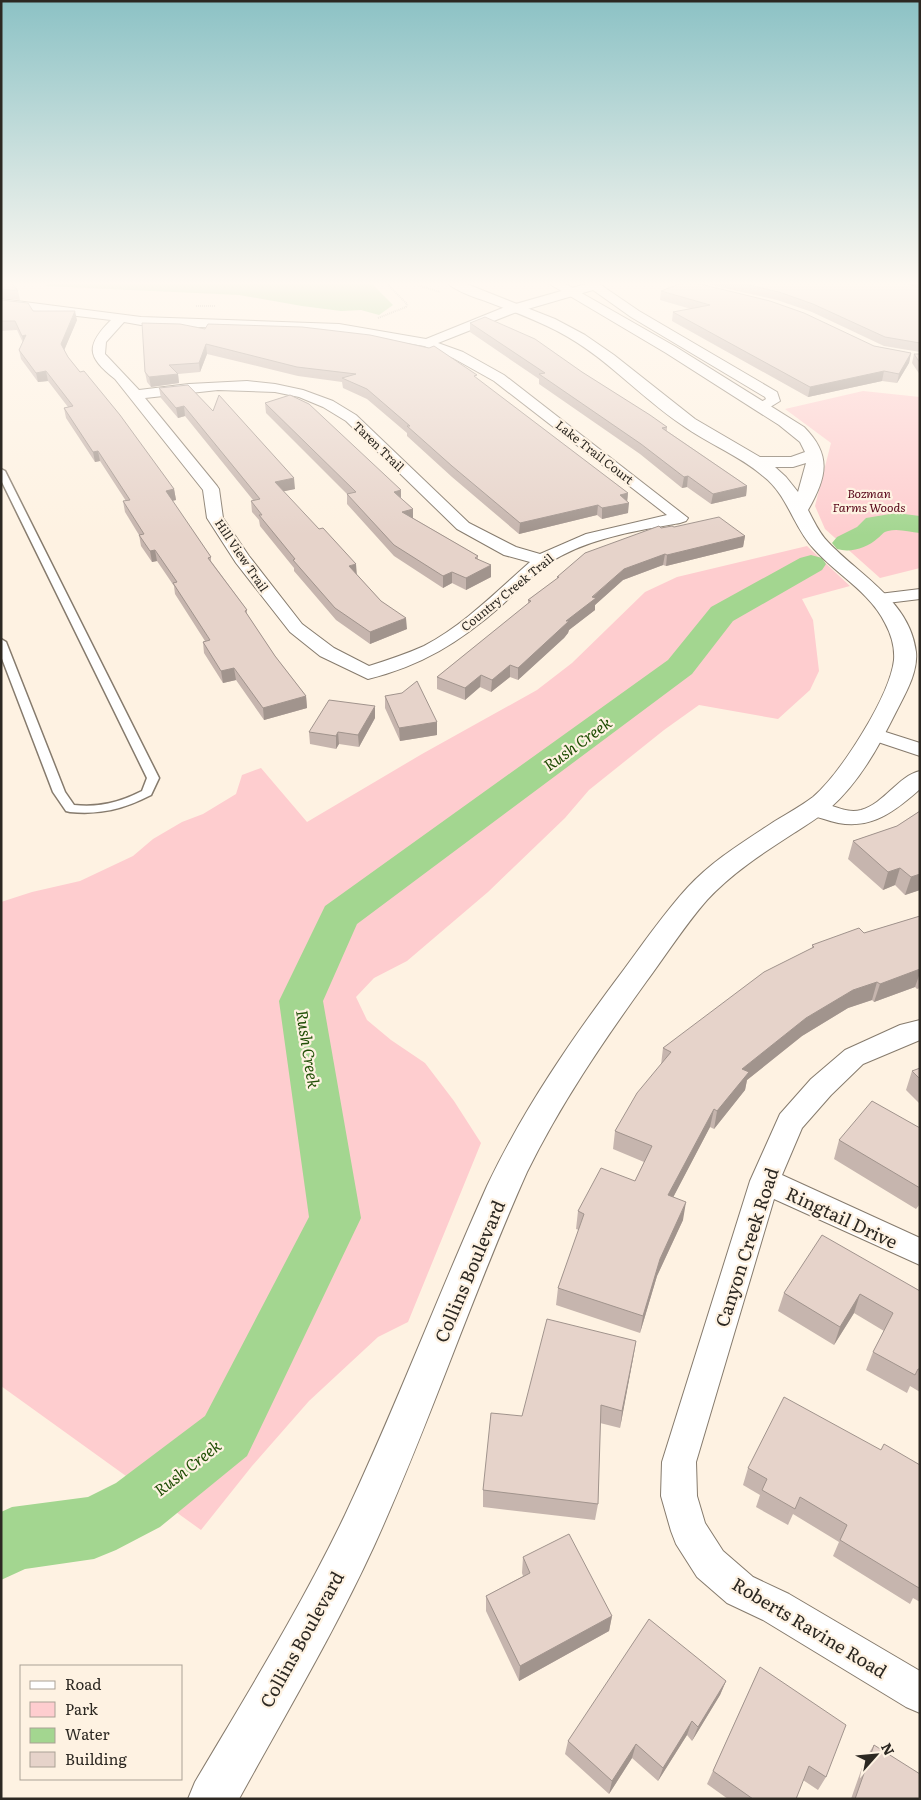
<svg xmlns="http://www.w3.org/2000/svg" width="921" height="1800" font-family="Literata,serif">
<style>
.green{fill:#fecdcf}
.water{fill:#a3d690}
.lines{fill:none;stroke-linecap:round;stroke-linejoin:round}
.river{fill:#a3d690;fill-rule:evenodd}
.service-casing{stroke:#867b6d;stroke-width:3}
.minor-casing{stroke:#867b6d;stroke-width:2}
.tertiary-casing{stroke:#867b6d;stroke-width:2}
.path{stroke:#bcb3a6;stroke-width:2;stroke-dasharray:1 1;stroke-linecap:butt}
.service{fill:#fff;fill-rule:evenodd}
.minor{fill:#fff;fill-rule:evenodd}
.tertiary{fill:#fff;fill-rule:evenodd}
.wall{fill:#c6b5ae}
.shaded-wall{fill:#a1948d}
.building{fill:#e6d3ca;stroke:#a1948d}
.labels{text-anchor:middle;dominant-baseline:central;stroke-width:4.5;stroke-linejoin:round;paint-order:stroke}
.far-street-label{font-size:12px;fill:#2c2822;stroke:#fef2e2}
.far-park-label{font-size:12px;font-style:italic;fill:#570518;stroke:#fef2e2}
.water-label{font-size:16px;font-style:italic;fill:#214f06;stroke:#fef2e2}
.near-street-label{font-size:18px;fill:#2c2822;stroke:#fef2e2}
</style>
<rect width="100%" height="100%" fill="#fef2e2"/>
<path class="green" d="M863,391L920,397V568L880,578L825,529L815,506L831,443L785,409Z
M807,546L850,586L802,599L813,620L819,671L810,690L778,719L699,705L664,730L589,790L565,818L488,892L407,961L374,978L356,997L367,1020L391,1040L425,1063L454,1101L481,1143L408,1322L378,1337L309,1401L252,1466L201,1530L1,1386V902L32,892L80,881L133,856L153,839L182,822L203,814L236,794L242,775L261,768L307,822L422,754L537,690L572,663L645,592L677,577Z"/>
<path class="water" d="M51,283H371L393,305L379,315L361,310L341,311L302,306L239,295L45,286Z"/>
<g class="lines">
<path class="river" d="M896,513L920,516V533C909,532 898,528 888,531C883,532 882,535 878,538C867,548 851,553 837,549L832,543L837,537L857,527L866,518Z
M811,555L822,558L826,564L822,570L733,621L692,674L357,924L323,1001L361,1218L247,1456L160,1527L116,1550L94,1559L25,1569L1,1580V1512L12,1507L88,1497L116,1483L205,1416L309,1217L279,1001L325,906L668,660L711,607L800,558Z"/>
<defs>
<path id="service" d="M1,469L5,471L159,778L151,795C124,809 100,815 70,812L66,811L53,792L1,656V639L6,642L65,792L74,805C99,808 120,802 142,791L147,778L1,480Z"/>
<path id="minor" d="M585,283H598L639,311L777,392L780,401L767,409H757L755,406L766,399L765,397L631,317L593,290L514,313L438,343L463,352L504,375L688,518L686,521L680,523C636,531 587,538 549,563C532,574 516,592 501,606C460,642 421,666 368,679L320,656L290,632L236,563L207,518L203,490L115,379C87,357 85,346 111,320L1,307V299L141,317L339,324L426,339L505,307L586,284ZM124,322L141,325L339,332L424,346L453,358L494,381L667,515L586,534L540,554L516,547L469,523L356,415L333,401L303,390L275,384L247,381L189,384L139,390L105,354L106,342ZM218,390L275,392L299,397L323,407L346,421L457,529L504,555L530,562C497,591 464,625 424,646C406,654 388,660 369,666L334,648L302,624L249,556L223,518L219,489L217,486L145,398Z
M920,589V599L879,604L873,603L870,599L873,595L879,594Z
M873,728L920,743V756L866,738L863,734L866,730Z
M920,771V789C891,815 865,834 824,819C817,817 809,815 804,808L807,803C826,798 841,815 861,810C885,803 898,776 920,771Z
M920,1020V1040L863,1064L831,1095L802,1128L782,1175L920,1238V1265L774,1199L696,1462L697,1496L705,1523L723,1551L753,1577L789,1594L920,1671V1713L906,1707L763,1620L727,1603L697,1577L676,1544L671,1531L661,1496L662,1462L750,1181L780,1114L811,1079L845,1050L900,1025Z"/>
<path id="tertiary" d="M447,283H464L555,319L585,335L614,355L695,419L760,457H791L805,452L800,442L779,425L666,353L548,283H564L676,347L804,427C832,455 827,477 808,510C814,521 819,533 828,542C860,576 910,601 916,652C918,673 905,694 896,712C879,746 859,783 829,809C818,818 806,825 794,833C763,853 732,873 707,900C685,925 666,955 646,982C602,1043 560,1105 527,1172C472,1295 430,1423 374,1546C334,1633 285,1715 239,1799H188L195,1782C247,1694 301,1607 345,1515C396,1407 438,1295 487,1186C524,1108 573,1037 625,968C645,941 665,912 688,887C713,860 745,841 775,821C788,813 801,806 813,797C841,773 890,696 894,660C895,647 891,634 885,623C870,592 836,574 814,549C793,527 788,495 763,476C739,455 708,444 682,425C639,396 605,356 559,332C536,320 512,311 488,302C474,297 458,292 447,283ZM806,463L798,492L786,477L775,467H793Z"/>
</defs>
<use href="#service" class="service-casing"/>
<use href="#minor" class="minor-casing"/>
<use href="#tertiary" class="tertiary-casing"/>
<path class="path" d="M411,283L440,292
M196,306H215
M378,318L406,307L407,304L386,283"/>
<use href="#service" class="service"/>
<use href="#minor" class="minor"/>
<use href="#tertiary" class="tertiary"/>
</g>
<path class="wall" d="M1,283L18,291L20,300L1,298Z
M702,283H907L920,288V352L884,346L812,312L777,300Z
M909,283H920V288Z
M661,291L874,346L911,353L909,363L897,383L882,381L808,397L672,321L673,312L691,309L660,300Z
M1,300L33,311L77,320L64,350L68,357L174,489L176,500L172,501L211,557V561L247,610V614L275,656L306,696L307,708L264,720L236,680L223,683L204,653L203,642L205,641L175,594L174,586L157,561L152,562L141,546L139,535L125,512L123,501H126L100,461L95,462L66,418L64,408L68,407L48,381L38,382L21,359L19,350L23,343L17,330L1,331Z
M470,323L582,372L667,427V431L747,486L746,496L711,504L687,487L682,488L640,454L539,384V379L470,332Z
M205,329L477,379L628,493L627,501L628,513L602,519L597,515L519,534L452,477L407,436V433L367,399L343,388L342,382L298,376L207,354L200,372L178,374L179,383L151,387L147,382L145,372Z
M914,354H920V375L912,363Z
M159,388L213,411L295,489L283,491L357,575L407,629L370,644L336,620L294,571V568L260,526L259,520L252,512L251,501L253,500L185,416L178,418L161,398Z
M265,403L401,490V498L413,509V518L478,556V559L491,577L466,590L452,583L443,588L394,556L347,504V494L266,413Z
M674,527L745,536L743,547L666,566L663,565L623,580L595,605V610L569,630L568,633L564,638L518,680L510,677L491,692L480,687L465,700L437,689V677L528,604V600L557,579V577L661,528Z
M385,696L437,722V735L400,741L385,708Z
M375,718L359,747L339,744L336,749L310,744L309,732Z
M920,811V890L905,895L895,885L883,890L848,859L853,841L897,826Z
M920,916V988L917,989L915,987L874,1002L872,1000L848,1008L802,1036L747,1080L745,1090L714,1129L710,1127L673,1197L683,1220L657,1276L640,1333L556,1305L558,1288L579,1230L576,1229L578,1211L635,1181L644,1162L613,1149L615,1131L661,1065L663,1048L812,948V945L864,933Z
M920,1068V1104L906,1090L912,1071Z
M920,1128V1204L916,1209L834,1159L839,1140Z
M907,1284L920,1291V1392L910,1386L907,1393L866,1370L873,1352L884,1331L854,1313L834,1345L778,1311L784,1293Z
M636,1341L620,1428L600,1423L598,1504L595,1520L483,1507V1490L522,1416Z
M881,1450L920,1465V1602L913,1598L910,1604L833,1556L839,1542L793,1514L788,1525L756,1507L760,1495L743,1485L748,1468Z
M523,1557L612,1616L609,1631L519,1681L486,1611V1596L523,1576L522,1573Z
M760,1667L826,1777L818,1790L803,1780L796,1799H728L707,1784Z
M726,1681L720,1695L692,1741L687,1735L658,1781L632,1758L609,1794L565,1754L568,1741Z
M874,1745L920,1799H851L865,1759Z"/>
<path class="shaded-wall" d="M75,311L77,320L63,353L61,344Z
M26,335L24,345L22,336Z
M206,344L207,354L200,372L199,363Z
M911,353L909,363L897,383L899,374Z
M46,371L48,381L38,382L36,373Z
M884,371L882,381L808,397L810,387Z
M178,374L179,383L151,387L149,377Z
M184,406L185,416L178,418L176,408Z
M98,451L100,461L95,462L93,452Z
M688,476L687,487L682,488L684,477Z
M294,478L295,489L276,493L275,482Z
M747,486L746,496L711,504L713,494Z
M174,489L176,500L167,502L166,491Z
M401,490V501L394,492Z
M628,493L627,503H629L628,513L602,519V508L620,495Z
M598,505L597,515L519,534L520,523Z
M413,509V520L402,512Z
M745,536L743,547L666,566L667,555Z
M155,550L157,561L152,562L150,551Z
M665,554L663,565L623,580L595,605V610L569,630L568,633L564,638L518,680V668L566,621L624,569Z
M356,564L357,576L349,566Z
M491,565V577L466,590V578Z
M452,572V583L443,588V576Z
M406,618L407,629L370,644V632Z
M510,665V677L491,692L492,680Z
M234,668L236,680L223,683L221,671Z
M481,675L480,687L465,700V688Z
M306,696L307,708L264,720L263,708Z
M375,706V718L359,747L358,735Z
M437,722V735L400,741L399,728Z
M338,732L339,744L336,749V736Z
M900,868L895,885L883,890L888,872Z
M920,874V890L905,895L911,877Z
M920,969V973L915,987L874,1002L880,984Z
M877,982L872,1000L848,1008L802,1036L747,1080L745,1090L714,1129L717,1111L742,1069L806,1018L853,990Z
M714,1109L710,1127L665,1213L668,1195Z
M686,1202L683,1220L657,1276L640,1333L643,1316L660,1259Z
M860,1294L854,1313L834,1345L840,1327Z
M636,1341L633,1359L620,1428L622,1411Z
M612,1616L609,1631L519,1681L520,1666Z
M726,1681L720,1695L692,1741L698,1727Z
M692,1721L687,1735L658,1781L663,1768Z
M636,1744L632,1758L609,1794L612,1781Z"/>
<path class="building" d="M1,283H12L18,291L1,289Z
M682,283H696L770,301L804,313L874,346L911,353L899,374L884,371L810,387L673,312L710,305L661,291Z
M740,283H907L920,288V343L885,337L813,304L779,292Z
M1,300L28,303L33,311H75L61,344L68,357L80,372L84,371L120,415L174,489L166,491L211,557L208,558L247,610L245,611L275,656L306,696L263,708L234,668L221,671L203,642L210,640L173,583L177,582L155,550L150,551L139,535L144,534L123,501L130,500L98,451L93,452L64,408L73,406L46,371L36,373L19,350L26,335L22,336L15,321H1Z
M485,317L535,339L582,372L650,415L667,427L662,428L747,486L713,494L688,476L684,477L641,444L539,374L545,373L470,323Z
M142,323L180,324L205,329L208,324L302,327L370,335L429,348L434,346L477,375L474,376L628,493L620,495L629,503L602,508L598,505L520,523L452,466L407,426H410L367,389L342,378L356,374L297,367L206,344L199,363L169,365L178,374L149,377L145,372Z
M914,354H920V363Z
M188,385L213,411L219,395L294,478L275,482L319,529L323,528L356,564L349,566L381,601L406,618L370,632L335,608L293,560L295,559L259,515H262L251,501L260,499L184,406L176,408L159,388Z
M290,395L309,404L401,490L394,492L413,509L402,512L478,556L475,558L491,565L466,578L452,572L443,576L394,545L347,494L356,492L265,403Z
M719,517L745,536L667,555L665,554L624,569L592,597L596,598L566,621H569L518,668L510,665L492,680L481,675L465,688L437,677L531,601L528,600L559,577H557L585,553L659,526L661,528L672,526L674,527Z
M417,681L437,722L399,728L385,696L402,693Z
M329,700L375,706L358,735L338,732L336,736L309,732Z
M920,811V874L911,877L900,868L888,872L853,841L897,826Z
M920,916V969L880,984L877,982L853,990L806,1018L742,1069L749,1072L717,1111L714,1109L668,1195L686,1202L660,1259L643,1316L558,1288L584,1214L578,1211L601,1168L635,1181L652,1146L615,1131L637,1093L671,1052L663,1048L764,972L814,947L812,945L859,928L864,933Z
M920,1068V1079L912,1071Z
M872,1101L920,1128V1188L839,1140Z
M822,1235L920,1291V1369H918L915,1375L873,1352L893,1313L860,1294L840,1327L784,1293Z
M547,1319L636,1341L622,1411L601,1405L598,1504L483,1490L491,1413L522,1416Z
M784,1397L881,1450L884,1444L920,1465V1586L919,1588L840,1540L847,1525L800,1497L795,1509L762,1490L767,1479L748,1468Z
M569,1534L612,1616L520,1666L486,1596L530,1573L523,1557Z
M649,1619L726,1681L698,1727L692,1721L663,1768L636,1744L612,1781L568,1741Z
M760,1667L846,1725L826,1777L809,1766L796,1799H753L713,1771Z
M874,1745L920,1774V1799H855Z"/>
<linearGradient id="sky" x2="0" y2="1"><stop stop-color="#8cc2c5"/><stop offset="0.53" stop-color="#fff9f2"/><stop offset="1" stop-color="#fff9f2" stop-opacity="0"/></linearGradient>
<rect width="921" height="535" fill="url(#sky)"/>
<g class="labels">
<g class="far-street-label">
<text transform="translate(379 446) rotate(44)">Taren Trail</text>
<text transform="translate(595 452) rotate(38)">Lake Trail Court</text>
<text transform="translate(242 555) rotate(56)">Hill View Trail</text>
<text transform="translate(507 592) rotate(-39)">Country Creek Trail</text>
</g>
<g class="far-park-label">
<text x="869" y="493">Bozman<tspan x="869" dy="14">Farms Woods</tspan></text>
</g>
<g class="water-label">
<text transform="translate(577 743) rotate(-36)">Rush Creek</text>
<text transform="translate(309 1049) rotate(81)">Rush Creek</text>
<text transform="translate(187 1467) rotate(-38)">Rush Creek</text>
</g>
<g class="near-street-label">
<text transform="translate(842 1217) rotate(25)">Ringtail Drive</text>
<text transform="translate(746 1247) rotate(-72)">Canyon Creek Road</text>
<text transform="translate(469 1271) rotate(-67)">Collins Boulevard</text>
<text transform="translate(810 1627) rotate(31)">Roberts Ravine Road</text>
<text transform="translate(301 1639) rotate(-61)">Collins Boulevard</text>
</g>
</g>
<rect width="921" height="1800" fill="none" stroke="#2c2822" stroke-width="5"/>
<rect x="20" y="1665" width="162" height="115" fill="#fef2e2" stroke="#aaa195"/>
<rect x="30" y="1681" width="25" height="8" fill="#ffffff" stroke="#aaa195"/>
<text x="65" y="1690" font-size="15" fill="#2c2822">Road</text>
<rect x="30" y="1702" width="25" height="15" fill="#fecdcf" stroke="#aaa195"/>
<text x="65" y="1715" font-size="15" fill="#2c2822">Park</text>
<rect x="30" y="1728" width="25" height="15" fill="#a3d690" stroke="#aaa195"/>
<text x="65" y="1740" font-size="15" fill="#2c2822">Water</text>
<rect x="30" y="1752" width="25" height="15" fill="#e6d3ca" stroke="#aaa195"/>
<text x="65" y="1765" font-size="15" fill="#2c2822">Building</text>
<g transform="translate(876 1755) rotate(63)" stroke="#fef2e2" stroke-width="4" paint-order="stroke">
<path d="M0-4L9 19L0 12L-9 19Z" fill="#2c2822"/>
<text y="-8" font-size="14" font-weight="bold" text-anchor="middle" fill="#2c2822">N</text>
</g>
</svg>
